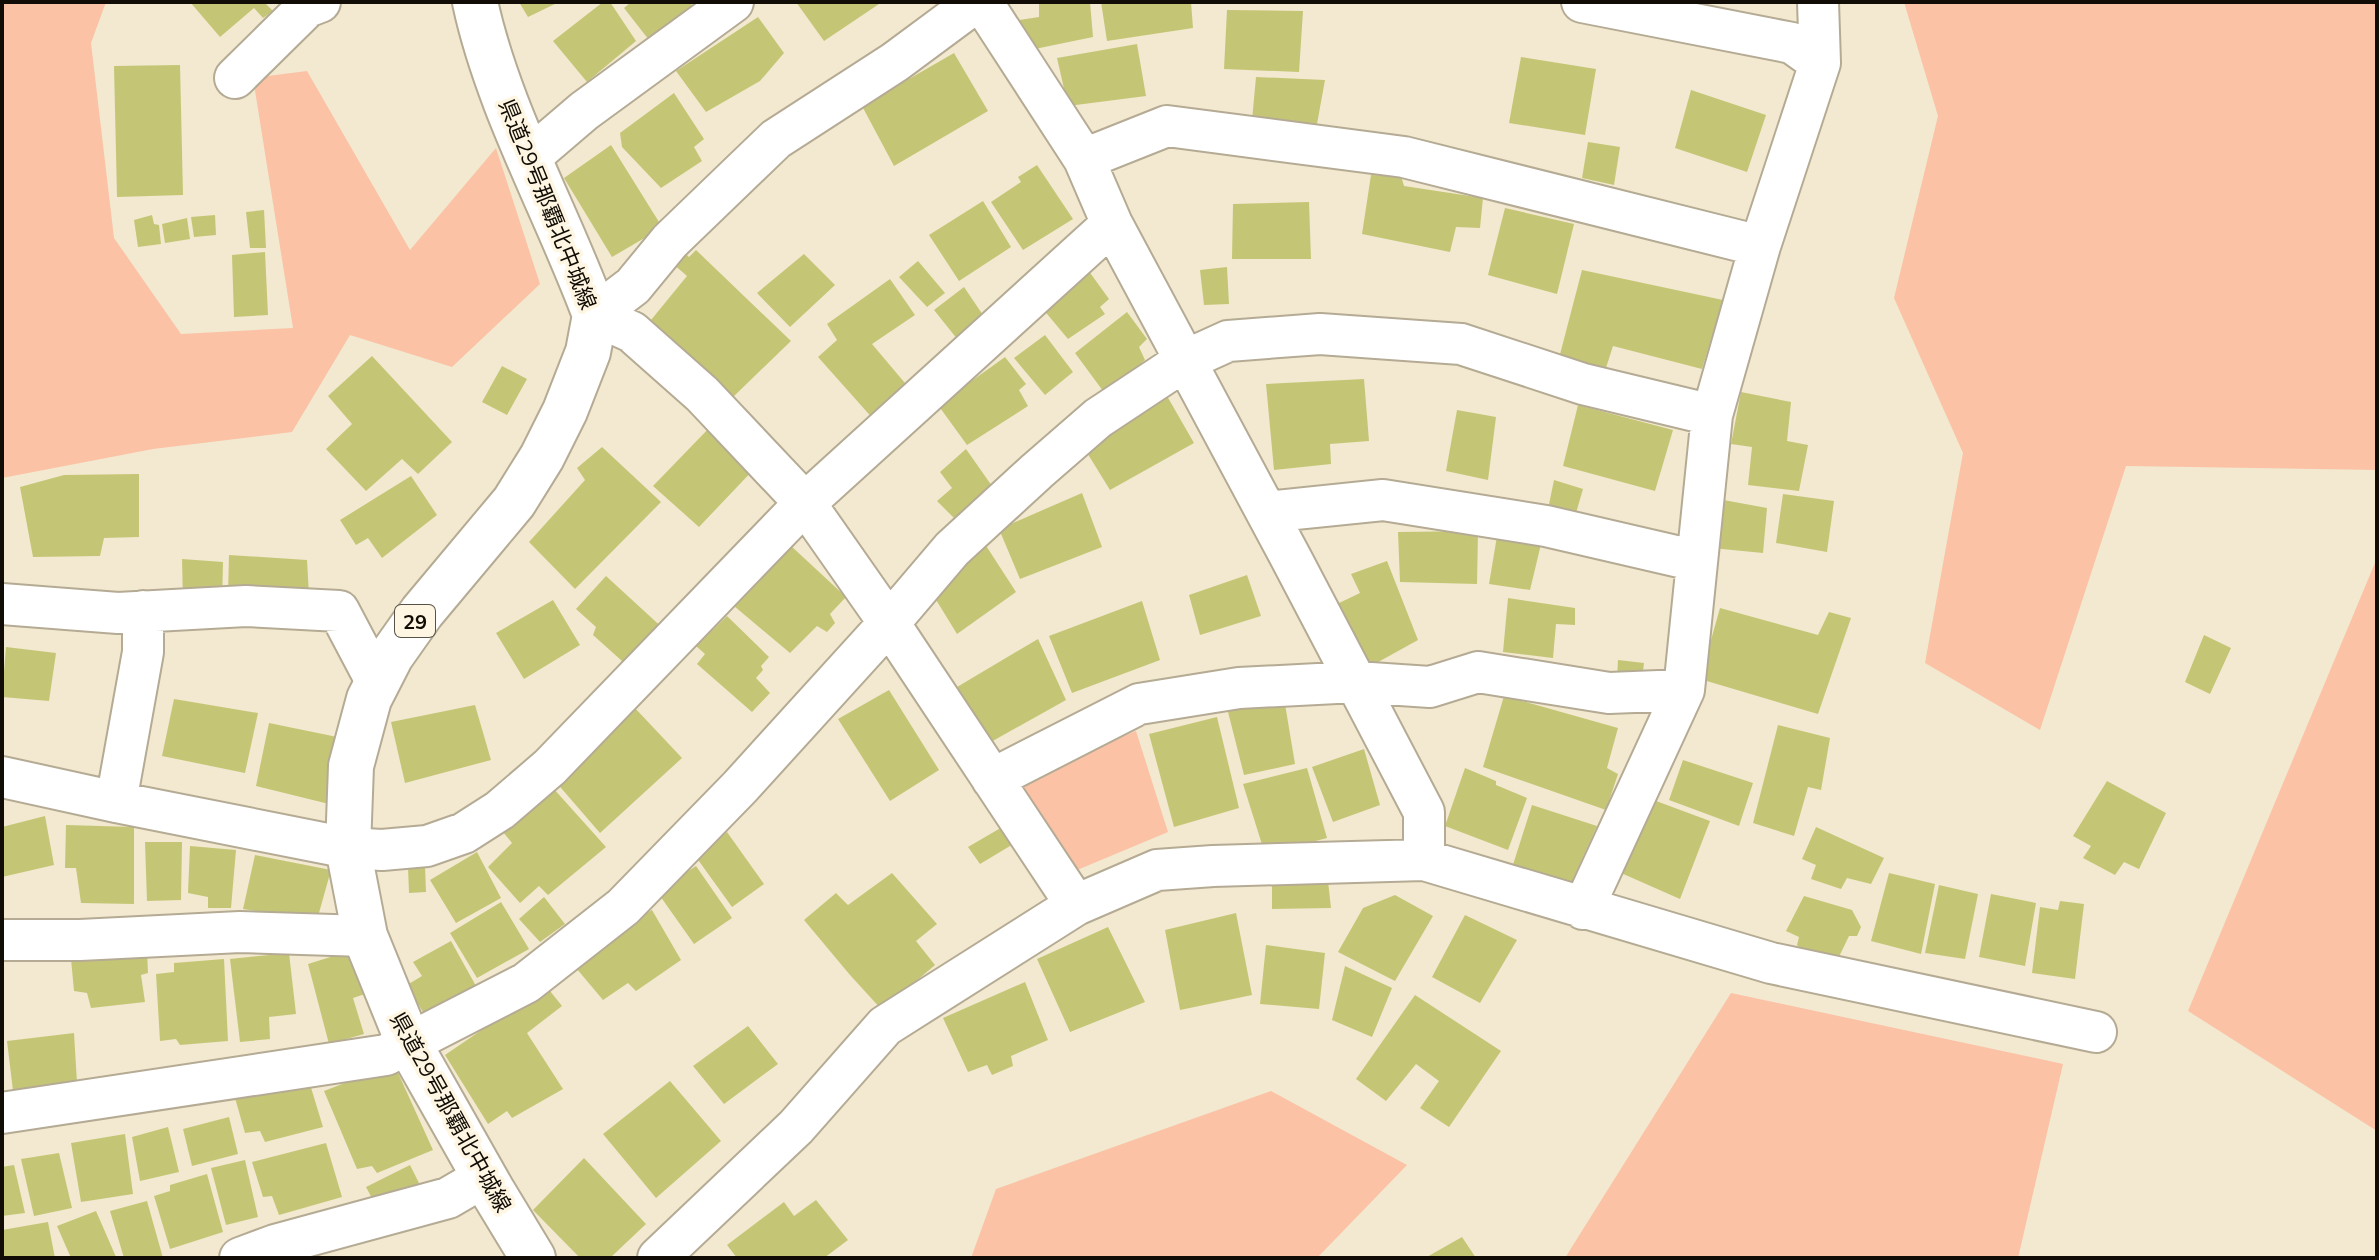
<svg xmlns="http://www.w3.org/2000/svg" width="2379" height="1260" font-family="Mulish,'Noto Sans JP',sans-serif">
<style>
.green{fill:#fbc2a5}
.building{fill:#c5c675}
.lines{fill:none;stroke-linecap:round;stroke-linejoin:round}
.minor-casing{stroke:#b5ab94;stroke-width:44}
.major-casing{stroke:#b5ab94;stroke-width:48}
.minor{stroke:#fff;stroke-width:40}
.major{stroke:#fff;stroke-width:44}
.labels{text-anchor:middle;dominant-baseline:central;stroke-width:7;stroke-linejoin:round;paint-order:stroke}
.shield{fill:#fef6e2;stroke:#585348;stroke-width:2}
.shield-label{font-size:20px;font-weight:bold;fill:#110d06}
.street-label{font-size:22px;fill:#110d06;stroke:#fef6e2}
</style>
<rect width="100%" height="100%" fill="#f2e9d0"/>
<path class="green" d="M2,2H106L91,43L114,238L181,334L293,328L253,78L307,71L410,250L496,148L540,284L452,367L350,335L292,432L153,449L2,478Z
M1904,2H2377V470L2126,466L2040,730L1925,663L1963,453L1894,298L1938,116Z
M2377,558V1131L2188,1011Z
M1136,731L1168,832L1070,873L1016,781Z
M1731,993L2063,1064L2018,1258H1565Z
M1271,1091L1407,1165L1317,1258H971L996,1189Z"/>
<path class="building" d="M190,2H264L273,11L263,18L254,8L220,37Z
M519,2H559L528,17Z
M603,2H610L636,41L587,82L553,41Z
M631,2H690L693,7L649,40L624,8Z
M796,2H882L824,41Z
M1039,2H1090L1093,37L1030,50L1013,21L1039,17Z
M1101,2H1191L1193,28L1107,41Z
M1227,10L1303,11L1299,72L1224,69Z
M758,17L784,53L760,81L706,112L676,71Z
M1137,44L1146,96L1068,106L1057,58Z
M954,53L988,111L894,166L862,106Z
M1521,57L1596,69L1585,135L1509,123Z
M180,65L183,195L117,197L114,66Z
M1256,77L1325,80L1317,124L1252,120Z
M1691,90L1766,115L1747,172L1675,148Z
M674,93L704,139L694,147L702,161L661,188L622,147L620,133Z
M1588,142L1620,147L1614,185L1582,178Z
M611,145L659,222L660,229L612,257L564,178Z
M1037,165L1073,219L1023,250L991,202L1021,182L1018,177Z
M1371,175L1401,176L1404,186L1483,198L1480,228L1456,227L1450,252L1362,234Z
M983,201L1011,247L959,281L929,235Z
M1309,202L1311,259H1232L1233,204Z
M1505,208L1574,224L1557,294L1488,275Z
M264,210L266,248H250L246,212Z
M152,215L154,224L159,225L161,244L138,247L134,220Z
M215,215L216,235L194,237L191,217Z
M187,218L190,239L165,243L162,224Z
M696,250L791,341L732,398L651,320L687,276L672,263L683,251L689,257Z
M265,252L268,315L234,317L232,255Z
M804,254L835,285L790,327L757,293Z
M918,261L945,293L927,307L899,277Z
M1083,263L1109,299L1100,307L1105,314L1068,339L1037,302Z
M1227,267L1229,304L1204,305L1200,270Z
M1582,270L1723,300L1702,369L1613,346L1604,374L1558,362Z
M890,279L915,315L872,344L910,389L875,421L818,357L837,340L827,324Z
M964,287L985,318L958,340L934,310Z
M1127,312L1147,339L1139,347L1145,360L1106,395L1075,353Z
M1045,335L1073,372L1045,395L1014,358Z
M372,356L452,442L418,474L402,459L366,491L326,449L352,424L328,396Z
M1005,357L1026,384L1019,390L1028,406L967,445L938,405Z
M502,366L527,379L507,415L482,402Z
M1364,379L1369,441L1330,444L1331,464L1274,470L1266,384Z
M1741,392L1791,402L1787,441L1808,445L1799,491L1748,485L1752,447L1731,444Z
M1167,396L1194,443L1110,490L1081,443Z
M1578,405L1673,430L1655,491L1563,466Z
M1457,410L1496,417L1488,480L1446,471Z
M712,425L756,467L699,527L653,486Z
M602,447L661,502L575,589L529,542L585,480L577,468Z
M966,449L992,486L957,521L937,501L952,488L940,472Z
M139,474V537L104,538L100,556L33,557L20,487L64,475Z
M411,476L437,515L382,558L368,538L356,545L340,520Z
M1554,480L1583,489L1574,520L1547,514Z
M1082,493L1102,547L1020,579L999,529Z
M1783,494L1834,501L1827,552L1776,543Z
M1718,499L1767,508L1763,553L1712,548Z
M1498,530L1542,540L1530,590L1489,584Z
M1478,531L1477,584L1400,582L1398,532Z
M983,541L1016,592L957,634L930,590Z
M790,545L846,597L830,614L835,623L827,632L817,626L790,653L734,606Z
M229,555L307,560L309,595H228Z
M182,559L223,562L222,602L183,601Z
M1387,561L1418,640L1371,666L1337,604L1360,593L1351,574Z
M1247,575L1261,616L1200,635L1189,595Z
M606,576L667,632L632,670L593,635L596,627L576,609Z
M1508,598L1575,608V625L1556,624L1553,658L1503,652Z
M553,600L580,645L524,679L496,633Z
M1142,601L1160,660L1072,693L1049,636Z
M1720,608L1818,635L1829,612L1851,618L1818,714L1700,679Z
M727,616L769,657L761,666L763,670L756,678L770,693L752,712L697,664L705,654L696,646Z
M2204,635L2231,648L2210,694L2185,682Z
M1038,639L1066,700L982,747L952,690Z
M6,647L56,653L49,701L2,697Z
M1618,660L1644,663L1642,679L1617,678Z
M889,690L939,770L890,801L838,719Z
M1504,696L1618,728L1607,768L1618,774L1606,810L1483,767Z
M1284,698L1295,764L1244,775L1227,708Z
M174,699L258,713L245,773L162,756Z
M475,705L491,760L405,783L391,722Z
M634,707L682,758L600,833L555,781Z
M1217,717L1239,808L1174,827L1149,734Z
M269,723L347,739L329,804L256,786Z
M1778,725L1830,738L1821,790L1808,787L1794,836L1753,823Z
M1364,749L1380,805L1333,822L1312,767Z
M1683,760L1753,783L1739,826L1669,800Z
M1307,768L1327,838L1265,854L1243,784Z
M1465,768L1496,781V785L1527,798L1508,850L1445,826Z
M2107,781L2166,813L2139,869L2124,862L2115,875L2083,858L2091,846L2073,836Z
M553,788L606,847L548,895L539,886L520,903L488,867L512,843L503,832Z
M1648,798L1710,821L1680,899L1621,873Z
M1532,805L1597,826L1569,888L1511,871Z
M45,816L54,865L2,877V827Z
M66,825L134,827V904L81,903L76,868H65Z
M1004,826L1015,843L980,864L968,847Z
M1816,827L1884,858L1871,884L1847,878L1841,889L1811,879L1816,865L1802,859Z
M727,832L764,884L732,907L696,857Z
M145,842H182L181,900L147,901Z
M190,846L236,850L231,908H208V897L188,893Z
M477,852L501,898L456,923L430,880Z
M255,855L331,870L317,920L243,909Z
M425,866L426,892L409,893L408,867Z
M696,866L732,918L694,944L653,886L673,881Z
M892,873L937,924L916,941L935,965L882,1010L850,975L804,920L836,893L848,905Z
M1889,873L1935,884L1921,954L1871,941Z
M1328,881L1331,908L1272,909V883Z
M1939,885L1978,894L1965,959L1925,953Z
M1991,894L2036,903L2025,966L1979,957Z
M1395,895L1433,916L1395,981L1338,952L1363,908Z
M1804,896L1852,910L1861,927L1857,936H1849L1834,967L1812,960L1797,945L1799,937L1786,931Z
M544,897L565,924L540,942L519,919Z
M2060,901L2084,904L2075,979L2032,973L2040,907L2058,910Z
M501,902L529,949L477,978L450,933Z
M652,910L681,960L636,991L628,983L603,1000L571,962L611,933Z
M1236,913L1252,995L1180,1010L1165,930Z
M1465,915L1517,940L1480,1003L1432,977Z
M1108,927L1145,1002L1070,1032L1037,959Z
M451,941L481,995L430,1024L407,985L422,976L413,962Z
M1266,945L1325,953L1319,1009L1260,1004Z
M356,949L371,992L353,998L364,1034L329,1044L308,964Z
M147,951L148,973L141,975L145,1002L91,1008L87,993L74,991L71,959Z
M289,953L296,1014L269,1017L270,1039L240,1042L230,959Z
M224,959L228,1041L180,1045L176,1039L160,1041L156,974L174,972V963Z
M1345,966L1392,988L1372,1037L1332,1020Z
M1025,982L1048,1040L1011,1056L1013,1066L992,1075L987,1065L968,1072L943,1018Z
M546,986L562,1006L527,1033L563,1089L512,1118L507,1111L488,1124L445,1055Z
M1415,995L1501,1051L1449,1127L1420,1108L1439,1081L1416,1064L1386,1101L1356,1079Z
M748,1026L778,1064L724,1104L693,1066Z
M74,1033L77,1083L48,1085L47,1095L14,1099L7,1041Z
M394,1064L433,1150L377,1173L372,1166L357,1169L324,1091Z
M309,1081L323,1127L265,1142L260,1131L245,1133L235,1098Z
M670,1081L721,1141L656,1198L603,1134Z
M229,1117L238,1154L192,1166L183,1129Z
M168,1127L179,1172L140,1181L132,1137Z
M125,1134L133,1194L81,1202L71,1143Z
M326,1143L342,1197L279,1215L272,1196L263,1197L252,1162Z
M59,1153L72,1208L34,1216L21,1159Z
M584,1158L646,1224L610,1258H580L533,1210Z
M245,1160L258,1217L226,1225L211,1168Z
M14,1165L25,1213L2,1216V1167Z
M410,1165L419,1183L375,1204L366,1187Z
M207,1174L223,1232L170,1249L154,1196L170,1191V1185Z
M816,1200L848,1240L824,1258H737L727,1245L784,1202L794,1216Z
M147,1201L163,1258H124L110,1211Z
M96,1211L116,1257L71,1258L57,1226Z
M48,1222L55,1258H2V1230Z
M1462,1237L1476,1258H1425Z"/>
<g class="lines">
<defs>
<path id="minor" d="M976,2L895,62L776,139L670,241L633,286L595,315L632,332L702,394L805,503L889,623L1076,905
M982,2L1084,159L1112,224L1292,560L1424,812V860
M1582,2L1792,43L1820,63L1760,246L1712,415L1684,690L1583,909
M1818,2L1820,63
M235,78L307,7L320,2
M529,158L584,111L733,2
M1084,159L1167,126L1404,157L1760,246
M1267,512L1383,500L1546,526L1697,561
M2,604L118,613L246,606L339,611L377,683
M2,777L116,802L348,848L382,850L427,846L464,833L500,810L550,767L805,503L1112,224
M992,779L1139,704L1239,688L1356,682L1430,687L1478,672L1609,693L1684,690
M116,802L143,652V611
M2,940H80L240,932L365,936
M2,1113L386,1055L526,983L623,907L740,787L889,623L952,549L1037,471L1098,418L1184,361L1228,341L1320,334L1461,344L1583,384L1712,415
M240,1258L275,1245L448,1198L484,1177
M658,1258L796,1127L885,1026L1076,905L1157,870L1213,866L1424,860L1771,963L2096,1032"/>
<path id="major" d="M475,2C498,109 557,212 595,315L588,352L565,411L542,457L514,502L422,612L391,656L369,699L351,766L348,848L365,936L408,1042L493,1192L533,1258"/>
</defs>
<use href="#minor" class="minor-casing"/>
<use href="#major" class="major-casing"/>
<use href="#minor" class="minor"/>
<use href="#major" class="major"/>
</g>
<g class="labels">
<rect class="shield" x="395" y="605" width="40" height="32" rx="6"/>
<g class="shield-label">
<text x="415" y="621">29</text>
</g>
<g class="street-label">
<text transform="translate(548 204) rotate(68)">県道29号那覇北中城線</text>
<text transform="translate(451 1112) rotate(61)">県道29号那覇北中城線</text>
</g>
</g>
<rect width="2379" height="1260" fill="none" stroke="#110d06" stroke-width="8"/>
</svg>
